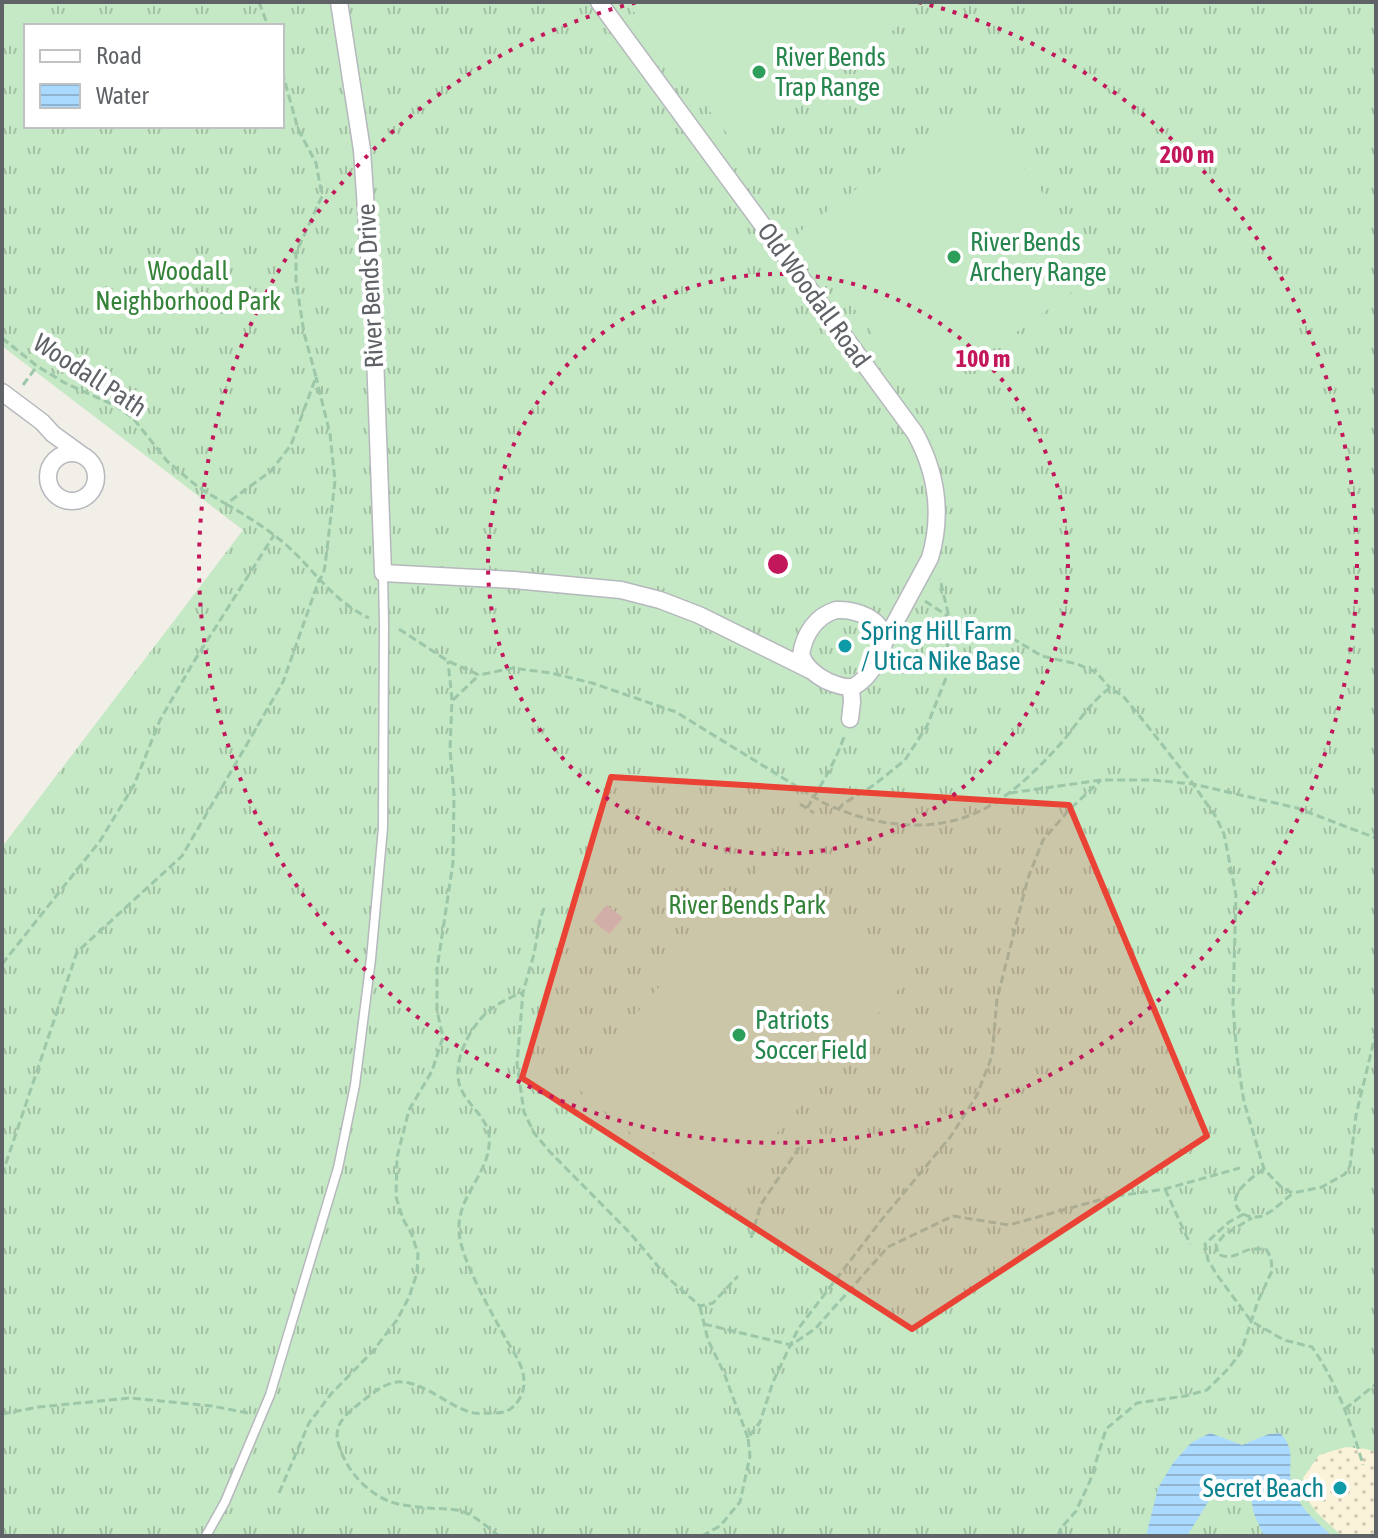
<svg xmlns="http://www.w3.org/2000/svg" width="1378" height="1538" font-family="'Asap Condensed',sans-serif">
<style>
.grass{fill:url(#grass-tufts);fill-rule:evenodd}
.sand{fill:url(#sand-dots)}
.garden{fill:#c5e8c5}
.water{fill:url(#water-rules)}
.building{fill:#cccac5}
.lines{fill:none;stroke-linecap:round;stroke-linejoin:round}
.lane-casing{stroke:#b5b8bc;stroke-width:11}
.street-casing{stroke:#b5b8bc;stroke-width:19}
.path{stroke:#9cc7a9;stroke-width:3;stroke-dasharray:8 4;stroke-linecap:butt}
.lane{stroke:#fff;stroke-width:8}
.street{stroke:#fff;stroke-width:16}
.marked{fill:#ea4335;fill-opacity:0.2;stroke:#ea4335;stroke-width:6;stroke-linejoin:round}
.ring{fill:none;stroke:#c2185b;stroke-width:4;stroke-dasharray:4 8}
.leisure-dot{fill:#2e9e5b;stroke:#fff;stroke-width:3}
.culture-dot{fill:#0f9aa8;stroke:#fff;stroke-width:3}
.labels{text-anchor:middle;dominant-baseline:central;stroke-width:8;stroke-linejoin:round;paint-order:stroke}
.leisure-label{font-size:26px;fill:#27864d;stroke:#fff;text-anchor:start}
.park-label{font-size:26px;fill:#348238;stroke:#fff}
.street-label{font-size:26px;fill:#5f6368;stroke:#fff}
.culture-label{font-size:26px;fill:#0d838f;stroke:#fff;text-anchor:start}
.centre{fill:#c2185b;stroke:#fff;stroke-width:4}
.ring-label{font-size:24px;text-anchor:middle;font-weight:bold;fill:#c2185b;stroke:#fff;stroke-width:8;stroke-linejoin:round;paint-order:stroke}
</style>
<defs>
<pattern id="grass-tufts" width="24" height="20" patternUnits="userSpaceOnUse" patternTransform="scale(2)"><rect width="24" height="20" fill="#c5e8c5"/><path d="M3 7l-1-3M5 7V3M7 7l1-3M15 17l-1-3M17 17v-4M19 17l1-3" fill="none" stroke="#a3c0a4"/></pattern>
<pattern id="sand-dots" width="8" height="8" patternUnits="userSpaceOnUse" patternTransform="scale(2)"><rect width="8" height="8" fill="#fbf3d9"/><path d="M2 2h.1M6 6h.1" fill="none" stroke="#cec8b4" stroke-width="1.8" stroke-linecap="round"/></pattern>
<pattern id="water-rules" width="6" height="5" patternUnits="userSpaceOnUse" patternTransform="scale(2)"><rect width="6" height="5" fill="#aadaff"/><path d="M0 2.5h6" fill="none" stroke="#8eb4d2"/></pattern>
</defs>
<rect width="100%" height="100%" fill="#f1efe8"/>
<path class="grass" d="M2,2H1376V1536H2V847L243,530L2,346ZM26,26H282V126H26Z"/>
<path class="sand" d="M1346,1447L1366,1449L1376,1452V1534L1365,1536L1341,1535L1317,1513L1307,1499L1303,1478L1319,1455Z"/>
<path class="garden" d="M2,2H38L45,24L26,26V30L2,37Z
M626,2H901L912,16L738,148Z
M974,101L1101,271L921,401L799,232Z
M763,864L904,983L716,1205L575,1086Z"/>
<path class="water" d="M1210,1433L1242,1445L1269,1434L1280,1433C1298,1451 1286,1465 1292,1487C1299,1508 1317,1522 1332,1536H1264L1254,1514L1250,1493L1243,1489L1233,1497H1211L1187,1536H1146L1158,1488L1173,1463L1191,1443Z"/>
<path class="building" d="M607,905L623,918L609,934L593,921Z"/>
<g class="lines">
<defs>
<path id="lane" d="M206,1536L225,1502L270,1395L338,1168L355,1085L371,959L383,828L384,624L383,573"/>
<path id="street" d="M339,2L362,150L374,328L383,573L514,580L621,590L660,600L699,615L810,670
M599,2L915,433C937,473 943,514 930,558L884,643
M2,392L42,422L53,434L82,455
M48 477a24 24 0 1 1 48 0a24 24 0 1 1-48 0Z
M836,610C855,609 884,618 884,642C883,653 874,668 867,676C863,680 857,686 852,687C844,688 834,684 827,681C815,675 806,668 801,655C804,634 816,616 836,610Z
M850,719L852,702L851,687"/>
</defs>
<use href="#lane" class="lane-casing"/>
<use href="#street" class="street-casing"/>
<path class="path" d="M259,2L268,26
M2,338L37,366L65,383L116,406L133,418L167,461L198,487L226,504L271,471L291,445L316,377L304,333L296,281V253L322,196L316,163L298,129L282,71
M23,385L37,366
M226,504C247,516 266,528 284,543C315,570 330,599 369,618
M925,601L955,621L1000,631L1042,656L1077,664L1096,672L1110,688
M399,629L448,661L479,675L513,668L551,673L592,683L676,712L822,802C867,824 923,834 971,815C1003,802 1030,777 1053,752C1073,732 1087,704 1110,688L1123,696L1142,719L1193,784L1216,817L1224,834L1236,895L1233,1005L1237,1057L1244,1102L1264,1169L1282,1188L1293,1193L1322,1187L1345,1174L1350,1166L1356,1115L1376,1032
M453,700L479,675
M1010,793L1101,780H1152L1193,784L1297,808L1376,838
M800,804L814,813
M807,808C822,784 836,761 845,734
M838,810L843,804L874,785L905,760L927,726L946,678L949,617L940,579
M544,908L540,920L534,954L523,992L517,1064L524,1112L534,1133L550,1152L630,1233L667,1277L700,1306L713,1303L738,1276
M2,964L100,841L134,785L160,720L193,663L274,535
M1264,1169C1252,1178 1221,1197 1243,1214C1248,1217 1256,1218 1262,1216C1273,1212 1284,1200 1293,1193
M2,1175L77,952L182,856L283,682L319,580L323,575L325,566L335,481L330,434L316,377
M1165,1189L1190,1244
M1244,1214L1229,1222L1205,1244L1208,1260L1217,1275L1251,1321L1284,1340L1312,1347C1337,1383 1351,1423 1363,1465
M751,1238L761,1204L801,1145
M700,1307L708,1340L724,1373L748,1438
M704,1324L791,1345L815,1329L888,1247L953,1216L1009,1225L1110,1197L1165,1189L1240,1168
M1345,1409L1376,1384
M2,1414L39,1407L130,1398L212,1406L248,1413
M279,1493L309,1423L331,1394L372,1352L397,1320L409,1297L417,1273L418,1254L412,1235L403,1219L396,1197L397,1157L409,1110L432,1071L443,1037L437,1011V969L453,863L454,795L450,750L452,700L448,661
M499,1536C488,1528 477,1517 464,1512C452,1508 440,1509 428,1508C418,1507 408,1506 398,1504C369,1497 345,1470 338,1442C334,1426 344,1416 355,1407C368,1397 386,1380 402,1382C428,1384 450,1408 474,1413C480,1414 487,1413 493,1413C505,1413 511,1411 518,1401C524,1393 525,1383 523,1373C520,1361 513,1351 507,1341C493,1315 460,1259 459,1231C457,1193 493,1172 489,1135C487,1118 468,1105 461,1089C450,1064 470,1025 491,1009C500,1002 512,997 523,992
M702,1536L720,1526L740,1502L750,1456L748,1438L760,1422L773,1382L798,1329L879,1223L951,1136L977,1095L992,1056L997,999L1028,878L1043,840L1069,810L1101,780
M1058,1536L1061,1528L1076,1511L1090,1481L1106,1429L1137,1403L1185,1396L1207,1390L1229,1368L1241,1352L1258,1301L1272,1271L1271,1258L1266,1249C1261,1249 1256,1249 1251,1249C1239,1252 1231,1261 1218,1254L1216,1245L1224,1235L1252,1218"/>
<use href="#lane" class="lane"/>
<use href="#street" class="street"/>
</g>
<path class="marked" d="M611,777L1069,805L1207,1136L912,1329L522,1078Z"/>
<g class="ring">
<circle cx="778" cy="564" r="290"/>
<path d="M918 2A579 579 0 1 1 638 2"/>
</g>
<g class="leisure-dot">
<circle cx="759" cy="72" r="8"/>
<circle cx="954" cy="257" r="8"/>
<circle cx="739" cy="1035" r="8"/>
</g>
<g class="culture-dot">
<circle cx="845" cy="646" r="8"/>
<circle cx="1340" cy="1488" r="8"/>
</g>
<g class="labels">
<g class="leisure-label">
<text x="775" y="57">River Bends<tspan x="775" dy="30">Trap Range</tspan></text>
<text x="970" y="242">River Bends<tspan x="970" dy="30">Archery Range</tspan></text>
<text x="755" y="1020">Patriots<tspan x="755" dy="30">Soccer Field</tspan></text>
</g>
<g class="park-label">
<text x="188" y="271">Woodall<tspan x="188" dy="30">Neighborhood Park</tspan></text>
<text x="747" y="905">River Bends Park</text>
</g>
<g class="street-label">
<text transform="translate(370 286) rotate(-93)">River Bends Drive</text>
<text transform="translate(814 295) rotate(54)">Old Woodall Road</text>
<text transform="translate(90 375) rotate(33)">Woodall Path</text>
</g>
<g class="culture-label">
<text x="861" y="631">Spring Hill Farm<tspan x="861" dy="30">/ Utica Nike Base</tspan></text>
<text x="1324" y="1488" text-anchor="end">Secret Beach</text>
</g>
</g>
<circle cx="778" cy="564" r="12" class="centre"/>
<g class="ring-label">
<text x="1187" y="163">200 m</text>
<text x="983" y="367">100 m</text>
</g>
<rect width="1378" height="1538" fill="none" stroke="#5f6368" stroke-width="8"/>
<rect x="24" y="24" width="260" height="104" fill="#ffffff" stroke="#bfc1c3" stroke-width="2"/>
<rect x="40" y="50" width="40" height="12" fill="#ffffff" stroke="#bfc1c3" stroke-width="2"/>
<text x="96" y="64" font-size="24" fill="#5f6368">Road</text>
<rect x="40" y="84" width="40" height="24" fill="url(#water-rules)" stroke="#bfc1c3" stroke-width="2"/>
<text x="96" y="104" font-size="24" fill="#5f6368">Water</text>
</svg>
